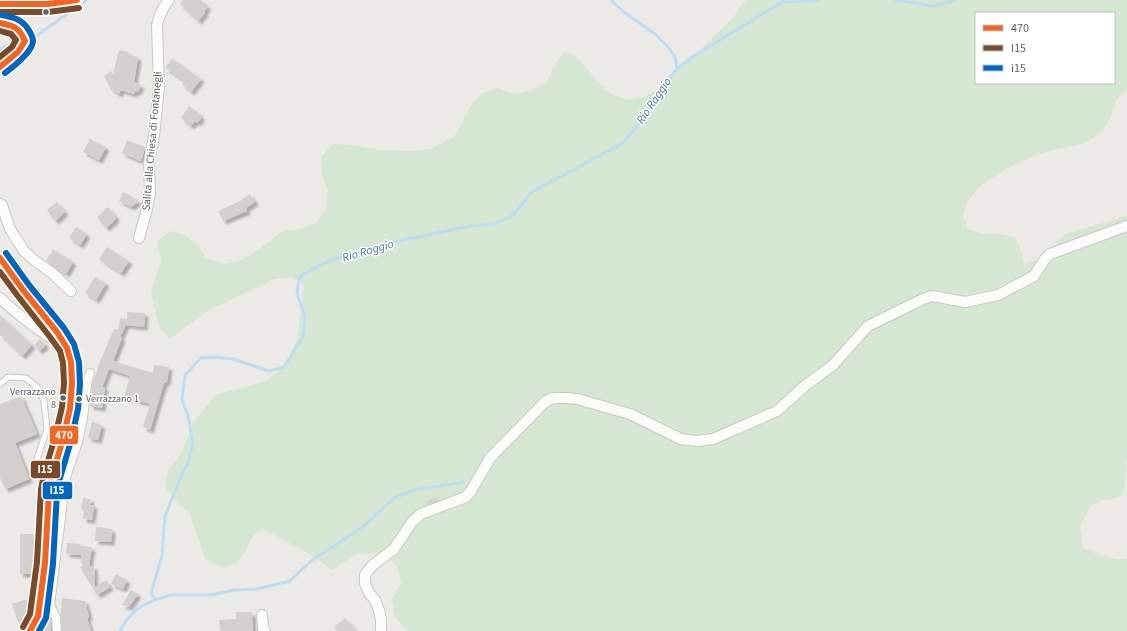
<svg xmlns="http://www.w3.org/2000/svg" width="1127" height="631" font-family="'Source Sans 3',sans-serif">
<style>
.green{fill:#d5e7d2;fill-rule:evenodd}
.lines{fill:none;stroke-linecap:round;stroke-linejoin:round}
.stream{stroke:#bdddf3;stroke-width:3}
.building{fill:#d3d1cf;filter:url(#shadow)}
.service-casing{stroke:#c8c9c8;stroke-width:7}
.pedestrian-casing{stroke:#c8c9c8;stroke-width:10}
.minor-casing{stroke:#c8c9c8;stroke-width:12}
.tertiary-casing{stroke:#c8c9c8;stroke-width:15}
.service{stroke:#fcfcfb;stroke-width:5}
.pedestrian{stroke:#fcfcfb;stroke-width:8}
.minor{stroke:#fcfcfb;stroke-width:10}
.tertiary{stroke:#fcfcfb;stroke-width:13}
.bus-1-casing{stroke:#fff;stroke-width:9}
.bus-2-casing{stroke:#fff;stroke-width:9}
.bus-3-casing{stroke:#fff;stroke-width:9}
.bus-1{stroke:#f26522;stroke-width:6}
.bus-2{stroke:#7a4b2a;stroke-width:6}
.bus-3{stroke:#0065bd;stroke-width:6}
.bus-dot{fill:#5c6064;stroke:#fff;stroke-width:1.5}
.labels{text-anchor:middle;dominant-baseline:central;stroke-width:3;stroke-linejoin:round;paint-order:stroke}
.bus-label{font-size:10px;fill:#5c6064;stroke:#fff;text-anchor:end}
.street-label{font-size:11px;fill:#5c6064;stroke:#fff}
.water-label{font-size:12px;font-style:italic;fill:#4778aa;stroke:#fff}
.line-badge{stroke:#fff;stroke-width:1.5}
.badge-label{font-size:11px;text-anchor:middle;font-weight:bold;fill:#fff}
</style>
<defs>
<filter id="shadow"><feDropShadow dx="3.5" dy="3.5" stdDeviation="1" flood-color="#0004"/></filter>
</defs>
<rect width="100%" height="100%" fill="#eceae6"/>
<path class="green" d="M747,0H1127V89L1118,98L1107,125L1097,135L1086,143L1041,153L1013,165L987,181L976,191L967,202L963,215L968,229L983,234H999L1015,237L1021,251L1024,265L1040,259L1065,234L1127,216V455L1124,492L1120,497L1112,499L1103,500L1090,506L1080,525L1083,548C1095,553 1115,561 1127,559V631H409L406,629L395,617L392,599L401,583L397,566L386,554L372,553L356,554L332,570L306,552L263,529L252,537L245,552L236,564L222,567L206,560L189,512L175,501L165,487L168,470L179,456L187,440L193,423L216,395L266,381L281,369L291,353L298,337L304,285L291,277L274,279L206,312L170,339L159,327L151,293L161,259L157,242L170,231L186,235L198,245L206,258L221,264L238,261L253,254L283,231L300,229L316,223L326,209L328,191L322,175L321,157L333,144L349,145L381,150L414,151L431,149L454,137L470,106L482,93L499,88L514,94L531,90L547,83L553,67L564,52L578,58L598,82L611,94L627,100L644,97L659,89L672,77L683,64L698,52L733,18L743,3ZM976,13H1114V83H976Z"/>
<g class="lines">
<path class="stream" d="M611,0L624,12L655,34L668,47L675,57L677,69
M895,0L934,6L955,0
M36,36L87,0
M0,49L9,45
M154,600L171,595H211L235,590L257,589L290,581L311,561L364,526L394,498L414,490L463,482
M120,631C126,620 131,613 142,606C146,604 150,603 154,600V597L151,593L162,556L165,516L182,474L188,463L193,442L188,416L182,399L185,375L201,358L214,357L233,359L269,371L284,367L303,337L305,317L297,293L299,279L303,274L327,262L353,253L375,250L393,242L470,226L494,224L512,216L532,192L623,143L642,120L660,90L677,69L692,57L782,2L819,0"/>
</g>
<path class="building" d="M183,0H201L208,7L204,11L205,13L198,21L180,4Z
M119,50L129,52L128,55L138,57L134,82L141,85L138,92L135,91L134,94L121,90L119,94L111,89L104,76L111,71L113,74Z
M172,58L201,79L191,92L182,85L185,81L165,68Z
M189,106L200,114L199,115L202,117L197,123L195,121L191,126L181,118Z
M90,139L106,147L99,160L83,152Z
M127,140L145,147L141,161L122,153Z
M123,192L133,197L132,198L139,201L131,207L119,201Z
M250,194L255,202L246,208L247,211L223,221L218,211L238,202Z
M57,202L65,212L55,221L47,210Z
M108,207L116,217L114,218L116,219L106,228L97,217Z
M76,227L87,234L80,245L69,238Z
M107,247L129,261L121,273L99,259Z
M53,249L73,262L66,274L46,261Z
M95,277L106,283L96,300L85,293Z
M127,312L145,313L144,327L126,325V324L120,337L122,338L113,361L153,373L154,365L169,367L167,382L164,383L150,430L143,427L150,404L124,397L130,376L109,369L102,387H105L102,408L90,406L92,385L100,362L114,329L118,330L120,318L127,319Z
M0,315L32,345L22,356L0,335Z
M40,339L46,345L39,351L34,345Z
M21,396L37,434L15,443L29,479L5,489L0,478V404Z
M92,422L102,425L98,440L88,438Z
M436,497L438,501L428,504L426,502Z
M83,498L91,499L90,505H94L92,520L83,519L84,511L81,510Z
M96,527L112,529L111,542L95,541Z
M20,534H33V574H20Z
M67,543L80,544V546L92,547L89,566H94L95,587L106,580L110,587L97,595L80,567H82L81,555L66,554Z
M116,574L127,580L123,589L111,584Z
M131,590L138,594L129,607L122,605Z
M31,598V606L28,607L30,614L27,619L18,622L12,604Z
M62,598L85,601L89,617L87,618L91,631H62L61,614Z
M236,612H252L253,631H220L219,620L236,619Z
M46,616L51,618V631H40Z
M345,618L356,631H338L334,627Z"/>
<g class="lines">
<defs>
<path id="service" d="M0,384L8,377L26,378L38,388L44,401L47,429L33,471"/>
<path id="pedestrian" d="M57,631L56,617L50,605L66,477L78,442L83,418L87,384L90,373"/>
<path id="minor" d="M0,204L2,205L10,229L24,251L34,260L52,273L71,291
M139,238L147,209L150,194L149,163L154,136L159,87L157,25C159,16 163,7 169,0
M0,298C20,317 42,333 65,347
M262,615L263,628L265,631
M381,631V620L379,610L375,600L369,593L365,583V575L367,572L373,565L394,549L412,522L421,514L466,497L471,491L490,458L544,403L550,399L556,398H566L577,399L630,414L681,439L697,441L713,439L777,411L806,385L833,365L868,326L923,299L932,296L965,302L998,295L1034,276L1045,259L1050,254L1127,226"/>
<path id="tertiary" d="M0,4C26,4 51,7 77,0
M0,23C15,26 18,25 25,41L18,52L0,67
M0,258L23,290L57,332L67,348L71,362L72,383L70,408L63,439L52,476L49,491L45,563L38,616L30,631"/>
</defs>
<use href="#service" class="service-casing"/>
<use href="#pedestrian" class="pedestrian-casing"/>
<use href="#minor" class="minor-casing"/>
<use href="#tertiary" class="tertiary-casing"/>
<use href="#service" class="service"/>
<use href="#pedestrian" class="pedestrian"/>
<use href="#minor" class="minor"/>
<use href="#tertiary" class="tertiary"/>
<defs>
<path id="bus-1" d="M0,4H48L77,0
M0,23C14,26 19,27 25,41L18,52L0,67
M0,258L23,290L57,332L67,348L71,362L72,383L70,408L63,439L52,476L49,491L45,563L38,616L30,631"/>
<path id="bus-2" d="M0,12H48L79,8
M0,31L11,34L16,40L12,47L0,57
M0,272L17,295L50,337L60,351L63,363L64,383L62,407L55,437L44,474L41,489L37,562L30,614L23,627"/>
<path id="bus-3" d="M2,15C12,17 22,19 28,29C30,32 33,37 33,41C33,51 13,67 5,73
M6,253L29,285L64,328L74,344L79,362L80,384L78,409L71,441L60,478L57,492L53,564L46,618L39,631"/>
</defs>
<use href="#bus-1" class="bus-1-casing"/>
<use href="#bus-2" class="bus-2-casing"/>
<use href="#bus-3" class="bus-3-casing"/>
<use href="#bus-1" class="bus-1"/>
<use href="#bus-2" class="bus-2"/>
<use href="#bus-3" class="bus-3"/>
</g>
<g class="bus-dot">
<circle cx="46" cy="12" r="3.5"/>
<circle cx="63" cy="398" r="3.5"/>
<circle cx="79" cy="399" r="3.5"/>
</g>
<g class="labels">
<g class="bus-label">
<text x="56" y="392">Verrazzano<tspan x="56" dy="13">8</tspan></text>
<text x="86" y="399" text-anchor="start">Verrazzano 1</text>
</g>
<g class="street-label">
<text transform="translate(152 141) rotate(-85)">Salita alla Chiesa di Fontanegli</text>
</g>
<g class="water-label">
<text transform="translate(654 101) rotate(-56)">Rio Raggio</text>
<text transform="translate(368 251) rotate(-16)">Rio Raggio</text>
</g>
</g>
<g class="line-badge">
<rect x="49" y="425" width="30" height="20" rx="4" fill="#f26522"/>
<rect x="30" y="460" width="31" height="19" rx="4" fill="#7a4b2a"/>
<rect x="42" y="481" width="31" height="19" rx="4" fill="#0065bd"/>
</g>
<g class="badge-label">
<text x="64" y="439">470</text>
<text x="45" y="473">I15</text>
<text x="57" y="494">i15</text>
</g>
<rect x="975" y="12" width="140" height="72" fill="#ffffff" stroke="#bebfc1"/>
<rect x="983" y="25" width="20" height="6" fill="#f26522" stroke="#bebfc1"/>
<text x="1011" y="32" font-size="12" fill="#5c6064">470</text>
<rect x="983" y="45" width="20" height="6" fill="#7a4b2a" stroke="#bebfc1"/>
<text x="1011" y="52" font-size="12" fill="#5c6064">I15</text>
<rect x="983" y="65" width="20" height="6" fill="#0065bd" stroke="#bebfc1"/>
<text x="1011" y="72" font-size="12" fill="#5c6064">i15</text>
</svg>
